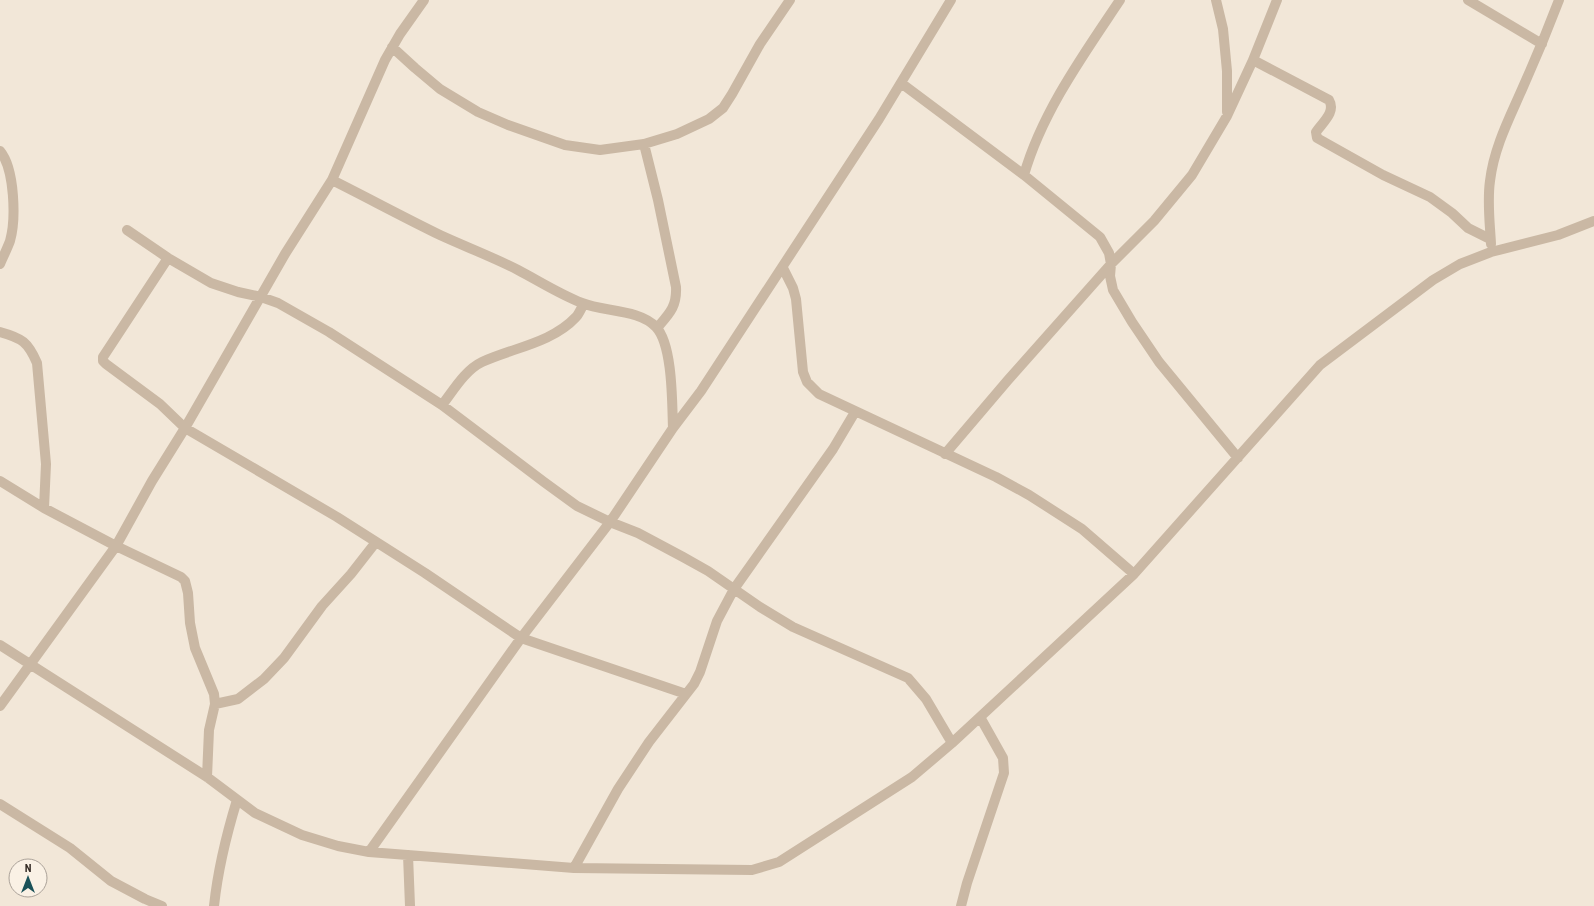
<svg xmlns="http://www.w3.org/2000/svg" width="1594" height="906" font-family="'Roboto Condensed',sans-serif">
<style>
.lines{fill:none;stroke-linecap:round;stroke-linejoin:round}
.minor{stroke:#cab8a4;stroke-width:10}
</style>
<rect width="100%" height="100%" fill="#f2e7d8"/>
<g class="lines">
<path class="minor" d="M1216,0L1223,29L1227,71V112
M1468,0L1542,44
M392,47L415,68L440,89L478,112L508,125L565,145L600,150L644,144L677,134L709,119L723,108L732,94L760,44L790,0
M1253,60L1329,100C1336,112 1323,122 1316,132L1317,138L1383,175L1430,197L1452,213L1468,228L1490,239
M901,83L1024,175L1100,237L1109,253L1111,264L1110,276L1113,290L1132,322L1159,362L1238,458
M644,144L658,200L676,287C677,307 669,314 657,328
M0,151C15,169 16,220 10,241C7,249 3,257 0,264
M1024,175C1042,112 1084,54 1120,0
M332,180C368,198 403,217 440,235C466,247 493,257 518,270C539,281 559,294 582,303C604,312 639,309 656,327C673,345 672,404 673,428
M127,230L168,258L211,283L238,292L261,297L278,303L329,332L442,405L544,482L577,506L610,522L638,533L683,557L708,571L760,607L793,627L908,678L926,699L952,743
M1491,244C1490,224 1487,202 1490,181C1494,147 1510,117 1523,87C1536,58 1548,29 1559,0
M168,258L103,357V361L106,364L160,404L185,428L337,517L425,573L521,638L686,694
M783,268L793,288L796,299L803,372L807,382L819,394L996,477L1029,495L1082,529L1134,574
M0,332C22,338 28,342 37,363L46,464L44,508
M442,405C453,391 465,370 482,362C512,348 552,343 576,317C579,314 581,308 584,304
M945,454L1008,380L1111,264L1154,221L1192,175L1227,116L1253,60L1277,0
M0,481L44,508L116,546L181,577L185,581L188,593L190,623L195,648L214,694L215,704L209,730L207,777
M0,645L207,777L255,813L302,835L338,846L369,852L574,868L752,870L779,862L912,777L952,743L1134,574L1320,365L1433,280L1460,264L1491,252L1558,235L1594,221
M215,704L238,699L264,679L284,658L322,606L351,574L376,542
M0,706L116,546L152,481L185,428L285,254L332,180L385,60L400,34L424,0
M0,804L70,848L111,881L145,899L162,906
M369,852L521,638L610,522L673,428L701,391L879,119L951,0
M408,855L410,906
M574,868L618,789L649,742L694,684L700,672L717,621L734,589L833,449L855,412
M214,906C218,868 226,836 237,800
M961,906L967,883L1004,773L1003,758L980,717"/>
</g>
<g transform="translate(28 878)"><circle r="19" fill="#faf1e5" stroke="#aba299"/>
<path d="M0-3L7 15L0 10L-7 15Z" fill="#1a5158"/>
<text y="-6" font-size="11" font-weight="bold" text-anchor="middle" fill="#352c26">N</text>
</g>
</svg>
